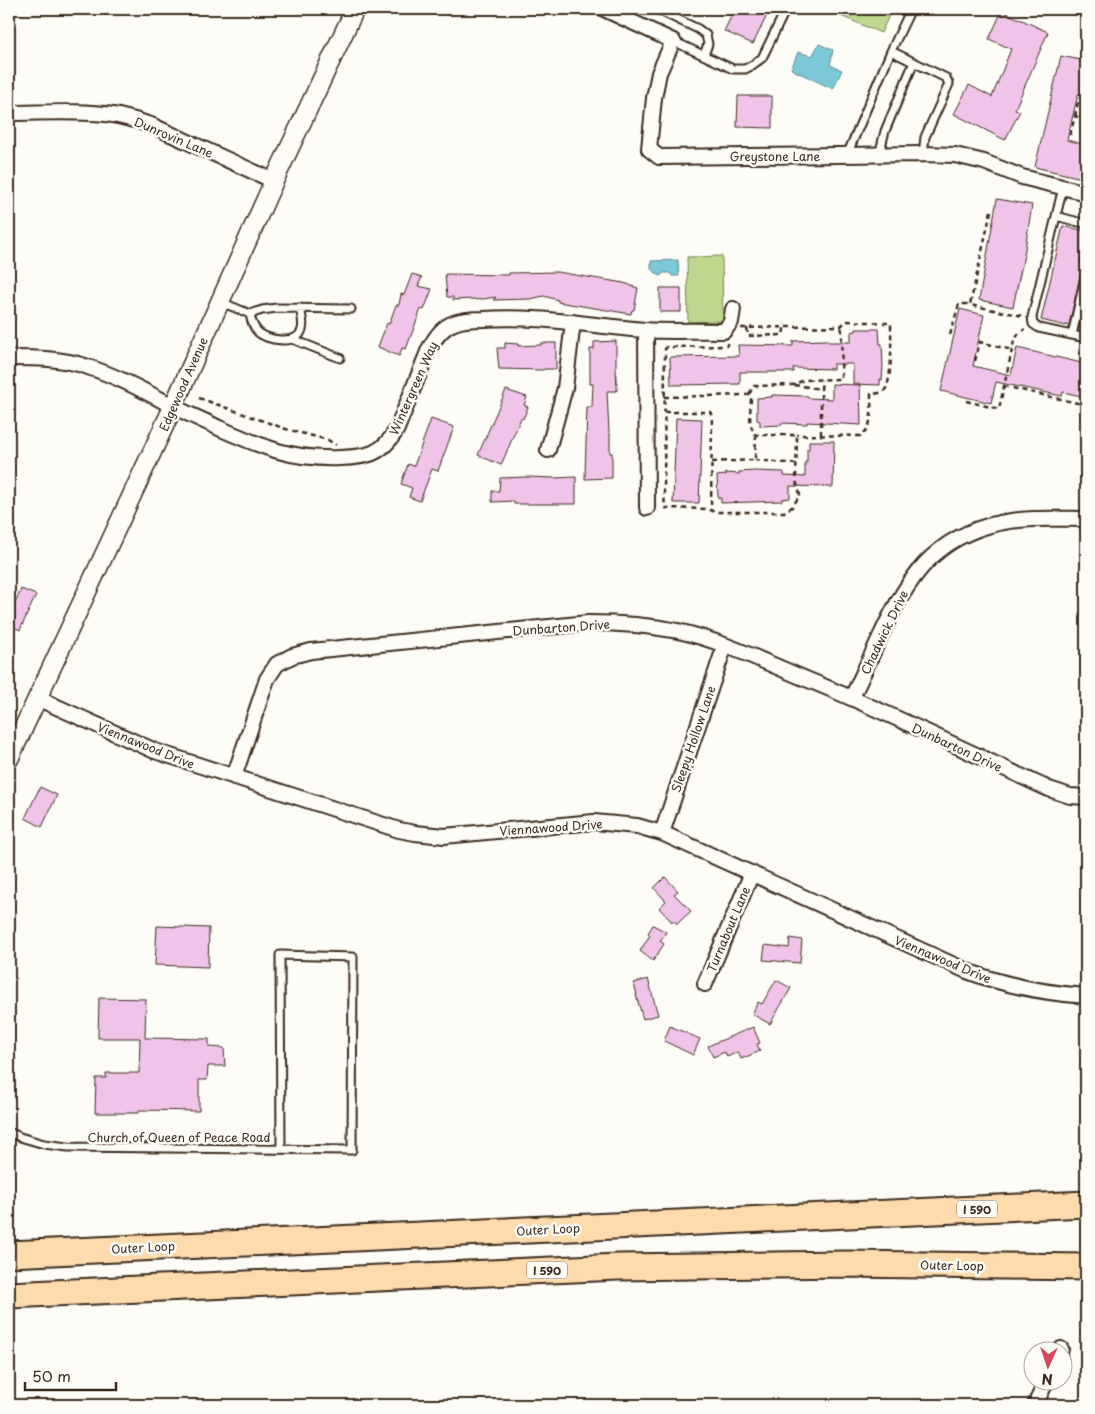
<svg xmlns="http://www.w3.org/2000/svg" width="1095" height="1414" font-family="'Playpen Sans',sans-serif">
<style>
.green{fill:#bdd78e;stroke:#7c8056}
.water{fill:#7bc8d9;stroke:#61898e}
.building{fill:#f0c4e8;stroke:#3b2a1e}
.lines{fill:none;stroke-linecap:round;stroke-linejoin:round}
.service-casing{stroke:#3b2a1e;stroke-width:11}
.minor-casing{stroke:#3b2a1e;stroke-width:18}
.tertiary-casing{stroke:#3b2a1e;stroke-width:21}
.motorway-casing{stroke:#3b2a1e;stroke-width:29}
.path{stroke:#3b2a1e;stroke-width:2.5;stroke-dasharray:5 4;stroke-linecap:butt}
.service{stroke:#fdfcf7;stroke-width:7}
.minor{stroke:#fdfcf7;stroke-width:14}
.tertiary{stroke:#fdfcf7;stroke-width:18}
.motorway{stroke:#fedbac;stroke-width:25}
.labels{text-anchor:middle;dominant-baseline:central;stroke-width:5;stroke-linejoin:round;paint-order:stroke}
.shield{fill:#fdfcf7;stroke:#75695f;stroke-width:1}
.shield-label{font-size:11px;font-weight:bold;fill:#3b2a1e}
.street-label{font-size:12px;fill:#3b2a1e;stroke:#fdfcf7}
</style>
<rect width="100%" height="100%" fill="#fdfcf7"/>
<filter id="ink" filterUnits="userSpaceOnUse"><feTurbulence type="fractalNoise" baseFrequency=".02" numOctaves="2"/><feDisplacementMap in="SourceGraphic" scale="10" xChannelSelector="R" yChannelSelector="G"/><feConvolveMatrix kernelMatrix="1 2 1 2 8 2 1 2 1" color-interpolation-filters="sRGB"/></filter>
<g filter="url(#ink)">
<path class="green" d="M824,9H892L881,33Z
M722,256L723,321L688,322L687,257Z"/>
<path class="water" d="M819,44L833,50L830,65L842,70L833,89L791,69L798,52L812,56Z
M678,260L679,276H672L670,273H664L660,276L651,269V261Z"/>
<path class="building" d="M735,9H770L753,44L724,31Z
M1002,11L1048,32L1015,109L1020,111L1005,140L954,114L969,85L992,97L1011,49L989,39Z
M1061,56L1086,61V96L1078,94L1067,140L1086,145V179L1035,167Z
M738,96H772V128L737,127Z
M997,199L1032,205L1024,255L1013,307L979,300Z
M1063,226L1086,231V237L1080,263L1086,264V268L1082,269L1081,272L1069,325H1066V326L1041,320Z
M557,272L624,283L630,285L631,286L638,288L634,310H632L631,314L558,302V300L544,296L530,299L493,300L496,297L476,300L475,299L453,300V297H447L445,274L509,275V273Z
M412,274L422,277L418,286L432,289L424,310L421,309L406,349L402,348L399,356L378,347L387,323L389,324L396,305H399L401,294L404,295Z
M660,288H681V312H660Z
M1086,296V329L1079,328Z
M960,309L984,315L973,366L1011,375L1017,348L1086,364V397L1063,392L1062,396L996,382L991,403L941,391Z
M856,329H879L880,344H882L883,366L882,380L880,379V385L853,384V364H833V369L793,368L794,372H740V384L671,385L670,357L739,356L738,345L793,346V341L828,340V342H851V332L856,331Z
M616,341V368L617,391H607L609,433H610V453H612V478L585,479L587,407H592L593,384H590V349H594V342Z
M505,343L518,344V346L541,345V343H556V369H544L543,370L499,369L497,348H505Z
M832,384L860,385L861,425L807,422V424L781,423L782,425L760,426V421L757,420V398L772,397V395L808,396V398L832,399Z
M506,390L527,397L524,405L528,407L523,419L521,418L501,465L478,455Z
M676,418L702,419L699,503H673Z
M431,419L454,427L438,471L432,469L420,501L409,497L412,488L401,484L408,464L414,466Z
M809,441H834L833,487L790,486V498L782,499V501L721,503V498H718L717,476L726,475V473L739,474V472L755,471L784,472V476L805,477V462H807V449H809Z
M527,477L554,478L576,477V504H514V501L492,502V491H499L500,478Z
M21,589L36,595L20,630L9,625V618Z
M40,787L57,795L42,827L25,818Z
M665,877L678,891L674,894L691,911L677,924L673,920L672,922L659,908L666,901L654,888Z
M653,925L666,932L660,941L664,944L653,961L640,951L650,935L648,933Z
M157,926L209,928L208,967L155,965Z
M790,938L802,940L800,963L763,960L765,945L789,948Z
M648,979L658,1015L643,1019L636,995H637L634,983Z
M776,980L791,988L770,1024L752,1014L758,1002L762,1004Z
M99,998L146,999L145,1038L209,1039V1047L224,1048L225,1066H208L207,1080H199V1111L139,1110V1113H95L96,1078H106V1073H139L140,1038H98Z
M670,1026L700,1039L693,1055L664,1041Z
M753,1027L760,1043L757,1044L760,1051L741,1059L738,1052L727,1057L725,1052L713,1057L708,1046Z"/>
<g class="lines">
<defs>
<path id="service" d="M656,9L698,29L706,35L708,44L704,55
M673,41L733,69H745L751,66L762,58L786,9
M891,51L946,78L949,84L925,137L923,154
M847,155L891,51L911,9
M879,155L885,131L914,62
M1063,187L1032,317L1033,324L1039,328L1086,338
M1056,216L1086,224
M221,302L250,314L262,310L277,308L351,309
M250,314C251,320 253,327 258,332C266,340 295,345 301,332C305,325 301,315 300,308
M1072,335L1086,273
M292,339L340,358
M9,1132L20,1137L44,1144L68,1147L352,1150L353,957L280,955L281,1149"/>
<path id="minor" d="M604,9L673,41L659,73L654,98L649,149L659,157L923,154L955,155L984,162L1022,177L1086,193
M9,113C43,113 79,110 113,115C126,117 138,121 151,125L274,181
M646,330L647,508
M9,358C35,358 62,358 88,367C117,376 144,391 171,405C187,414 203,420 219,428C262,447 292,460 340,458C367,457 382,455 397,429L429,349C435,338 442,327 454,323C463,319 475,319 484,319C537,315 591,326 644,330C670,332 697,330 724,331L731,322L733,309
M548,450L565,388L573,322
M852,697C862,677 871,656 881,635C907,579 934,537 999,523C1028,517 1057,519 1086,519
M37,698L155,751L399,830L415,833L444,836L594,822L637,826L662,833L967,971C1006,986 1045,993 1086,996
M234,777L267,679L277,664L292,656L311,651L588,623C618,623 648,625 678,631C723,641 764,662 806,679C888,712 968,752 1049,789L1070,796L1086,797
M662,833L725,645
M705,984L752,873
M1060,1352L1061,1349
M1035,1405L1046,1382"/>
<path id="tertiary" d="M9,759L173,407L274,181L355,9"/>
<path id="motorway" d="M9,1254L1086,1204
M9,1295L618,1267L844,1264L1086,1267"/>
</defs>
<use href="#service" class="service-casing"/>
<use href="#minor" class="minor-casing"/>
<use href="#tertiary" class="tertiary-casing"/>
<use href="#motorway" class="motorway-casing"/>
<path class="path" d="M1075,116L1079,98
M1070,135L1075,116L1086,119
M991,211L970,305L1023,316
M741,328L841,326L846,321L889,323L891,324C891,336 893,386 883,392C880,393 874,394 871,394C871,408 874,428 860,436L797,435
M747,328L748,336L783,335L785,324
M950,335L959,304H970
M975,361L980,342L1012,350
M794,385L821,389L822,380
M1004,386L1086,405
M749,394L754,386L793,385L804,380L841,379L842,331L841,326
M664,397L746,395L749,394L751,397C751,410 747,425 756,435H797L796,481L800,495L792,507L784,512H714L709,509L665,508L664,493L665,349L667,347L726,346L728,343
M199,398L286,429L328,440L336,445
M966,401L999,409L1014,341L1019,333L1025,329
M664,412H711L712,418L711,510
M821,435V389
M755,460L796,464
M712,462L755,460L756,435"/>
<use href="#service" class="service"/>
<use href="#minor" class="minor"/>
<use href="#tertiary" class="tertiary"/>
<use href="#motorway" class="motorway"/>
</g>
</g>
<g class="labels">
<g class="shield">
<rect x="957" y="1200.5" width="40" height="17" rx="4"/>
<rect x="527" y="1261.5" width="40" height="17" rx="4"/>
</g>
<g class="shield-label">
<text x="977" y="1209">I 590</text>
<text x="547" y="1270">I 590</text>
</g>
<g class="street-label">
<text transform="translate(174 137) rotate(23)">Dunrovin Lane</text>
<text x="775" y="156">Greystone Lane</text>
<text transform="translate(183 384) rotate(-66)">Edgewood Avenue</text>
<text transform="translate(413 388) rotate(-66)">Wintergreen Way</text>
<text transform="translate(561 627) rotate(-4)">Dunbarton Drive</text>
<text transform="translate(884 632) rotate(-64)">Chadwick Drive</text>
<text transform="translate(693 739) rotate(-71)">Sleepy Hollow Lane</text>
<text transform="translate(146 745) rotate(22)">Viennawood Drive</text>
<text transform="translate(957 747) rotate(25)">Dunbarton Drive</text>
<text transform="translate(551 827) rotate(-4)">Viennawood Drive</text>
<text transform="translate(728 929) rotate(-67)">Turnabout Lane</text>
<text transform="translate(943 959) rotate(23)">Viennawood Drive</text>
<text x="179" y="1137">Church of Queen of Peace Road</text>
<text transform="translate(548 1229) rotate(-3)">Outer Loop</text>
<text transform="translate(143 1247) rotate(-3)">Outer Loop</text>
<text transform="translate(952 1265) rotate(1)">Outer Loop</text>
</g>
</g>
<rect width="1095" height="1414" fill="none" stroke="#fdfcf7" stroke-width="30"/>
<rect x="15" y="15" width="1065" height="1384" fill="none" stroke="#3b2a1e" stroke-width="2" filter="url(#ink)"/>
<g transform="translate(1048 1366) rotate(183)"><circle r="24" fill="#fdfcf7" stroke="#afa8a0"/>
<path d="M0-4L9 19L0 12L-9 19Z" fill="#d1495b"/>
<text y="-8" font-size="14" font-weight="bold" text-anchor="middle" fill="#3b2a1e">N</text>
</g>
<path d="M25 1382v8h91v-8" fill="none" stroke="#3b2a1e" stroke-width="2.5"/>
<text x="32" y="1382" font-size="15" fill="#3b2a1e" stroke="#fdfcf7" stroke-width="4" paint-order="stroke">50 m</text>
</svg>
